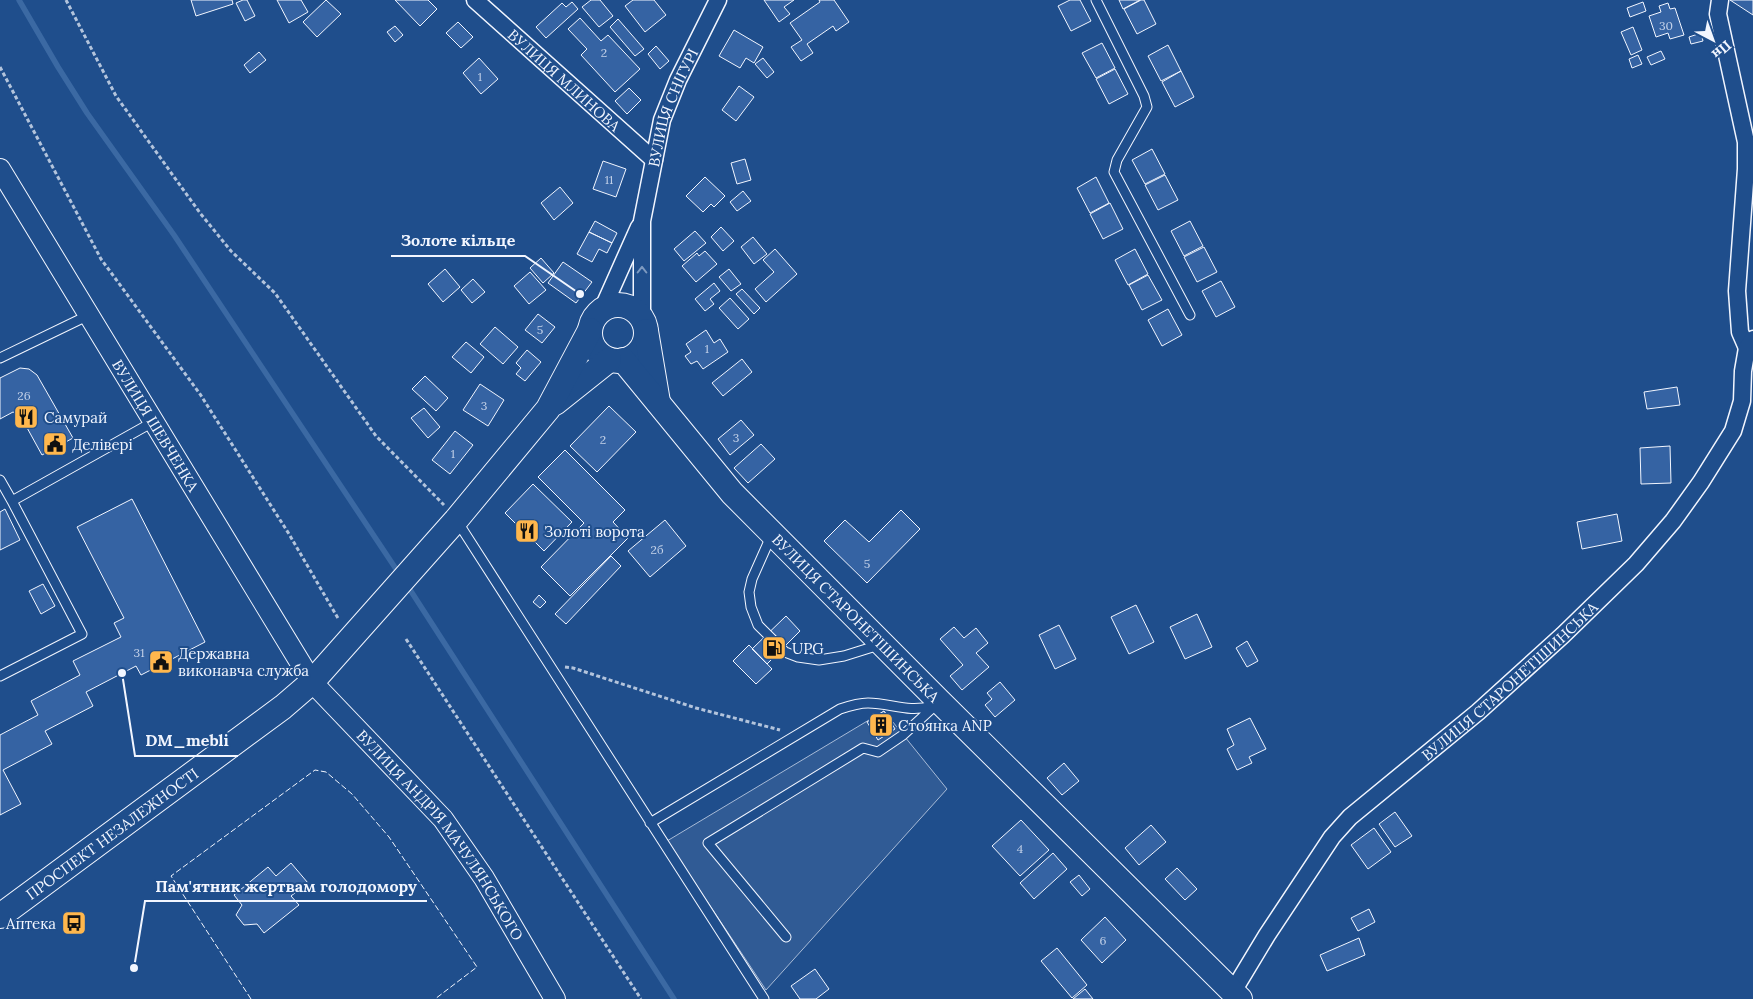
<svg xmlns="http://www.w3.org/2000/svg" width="1753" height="999" font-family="Lora,serif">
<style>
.parking{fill:#305b95;stroke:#a8bbd7}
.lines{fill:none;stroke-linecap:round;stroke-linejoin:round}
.stream{stroke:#3b69a3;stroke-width:5.5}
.building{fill:#3563a3;stroke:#f2f6ff}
.service-casing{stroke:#f2f6ff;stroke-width:11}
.minor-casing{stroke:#f2f6ff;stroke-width:19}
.tertiary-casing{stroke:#f2f6ff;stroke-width:22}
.secondary-casing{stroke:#f2f6ff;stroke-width:26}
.path{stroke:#b3c4dc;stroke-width:3;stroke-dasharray:4 2.5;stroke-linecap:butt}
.service{stroke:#1f4e8c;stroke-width:9}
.minor{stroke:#1f4e8c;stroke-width:16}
.tertiary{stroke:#1f4e8c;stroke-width:20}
.secondary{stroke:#1f4e8c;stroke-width:24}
.fence{stroke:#f2f6ff;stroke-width:1;stroke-dasharray:6 2.5;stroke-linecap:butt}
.oneway{stroke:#7e9ac0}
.labels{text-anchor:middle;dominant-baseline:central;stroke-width:4;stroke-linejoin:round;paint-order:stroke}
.number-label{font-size:12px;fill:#c3d1e8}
.street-label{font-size:15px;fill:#f2f6ff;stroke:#1f4e8c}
.poi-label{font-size:15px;fill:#f2f6ff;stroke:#1f4e8c;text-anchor:start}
.leader{fill:none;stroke:#f2f6ff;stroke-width:2}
.callout-dot{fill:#f2f6ff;stroke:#1f4e8c;stroke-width:2}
.callout-label{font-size:16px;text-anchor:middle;font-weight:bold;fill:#f2f6ff;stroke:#1f4e8c;stroke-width:4;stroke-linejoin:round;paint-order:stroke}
</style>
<rect width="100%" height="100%" fill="#1f4e8c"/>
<path class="parking" d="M884,711L947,789L766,990L667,841Z"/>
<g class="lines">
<path class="stream" d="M19,0L58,67L87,113L174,235L400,575
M407,585L674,999"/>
</g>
<path class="building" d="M191,0H232L233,4L196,16Z
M243,0H247L255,16L245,21L236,3Z
M277,0H301L308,12L289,23Z
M326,0L341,14L317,37L303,22Z
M395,0H428L437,9L420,26Z
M591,0H600L613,16L599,27L582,7Z
M633,0H654L666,15L645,32L625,6Z
M764,0H794L784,7L790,14L779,22Z
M819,0H834L849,22L836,31L833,26L807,44L813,53L801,61L791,47L802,40L790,23L820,2Z
M1070,0H1080L1091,21L1071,31L1058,6Z
M1119,0H1140L1123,9Z
M1141,0H1144L1156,24L1137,34L1124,9Z
M1730,0H1753V15Z
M572,2L578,9L546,38L536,27L562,3L566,7Z
M1643,2L1646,11L1630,17L1627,8Z
M1668,3L1670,9L1675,8L1684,35L1670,39L1668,33L1656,37L1649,16L1661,12L1659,6Z
M580,18L601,41L608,35L640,69L615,92L581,55L587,49L568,29Z
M618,19L644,49L635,56L610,27Z
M458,22L473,37L461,48L446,33Z
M395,26L403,35L395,42L387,32Z
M1633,27L1642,50L1631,55L1621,32Z
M734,30L763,47L754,63L746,58L740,68L719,56Z
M1701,33L1703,41L1691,44L1689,37Z
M1102,43L1115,68L1096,78L1082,53Z
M1168,45L1181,71L1161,81L1148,56Z
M656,46L669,61L660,69L648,54Z
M1661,51L1665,59L1651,65L1647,57Z
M259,52L266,60L250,73L244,65Z
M1638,55L1642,64L1632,68L1629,59Z
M479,58L498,79L481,94L463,73Z
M763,58L774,72L767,78L755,64Z
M1115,69L1128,94L1109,104L1096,79Z
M1181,71L1194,97L1175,107L1162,82Z
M739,86L754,97L736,121L722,110Z
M629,88L641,100L627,114L615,101Z
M1152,149L1165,174L1145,184L1132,160Z
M745,159L751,180L737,184L731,163Z
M603,161L626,169L616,197L593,189Z
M1165,175L1178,200L1158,210L1145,185Z
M705,177L725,196L714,207L711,204L703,212L686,196Z
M1096,177L1109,203L1090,213L1077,188Z
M560,187L573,203L554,220L541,203Z
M743,191L751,201L737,211L730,202Z
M1110,203L1123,229L1103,239L1090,214Z
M595,221L617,233L612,243L589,232Z
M1190,221L1203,246L1184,256L1171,231Z
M721,227L734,241L723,251L711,237Z
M695,231L706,243L684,261L674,249Z
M589,232L612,243L607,253L599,249L592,262L577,254Z
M753,237L767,254L754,264L741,247Z
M1204,247L1217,272L1197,282L1184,257Z
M775,249L797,274L766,302L755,289L774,272L763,260Z
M1135,249L1148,274L1128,285L1115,260Z
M705,251L717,264L696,282L682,266L697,253L699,256Z
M541,258L554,273L543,283L530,268Z
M563,262L592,282L576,303L548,283Z
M445,269L460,287L443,302L428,284Z
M729,269L741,284L731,291L719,277Z
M530,272L546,290L529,304L514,286Z
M1148,275L1162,300L1142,310L1129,285Z
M473,279L485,292L472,303L461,290Z
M1221,281L1235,307L1216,317L1202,291Z
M714,283L720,291L710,299L714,304L705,311L695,299Z
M742,289L760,308L754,314L736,294Z
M730,298L749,319L738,329L719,308Z
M1168,309L1182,335L1162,346L1148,320Z
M538,314L555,327L542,343L525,330Z
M495,327L518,347L503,364L480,344Z
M706,330L714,343L720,339L728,352L703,369L697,361L691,364L685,356L691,352L686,344Z
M466,342L484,357L471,373L452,357Z
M527,350L541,362L525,381L516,374L521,368L516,363Z
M742,359L752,372L723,396L712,383Z
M20,368L29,369L37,375L73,438L42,455L20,415L13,412L0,419V378Z
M425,376L448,398L436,411L412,389Z
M480,384L504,400L488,426L463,410Z
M1677,387L1680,405L1647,409L1644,392Z
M609,406L636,432L597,472L570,446Z
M424,408L440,427L428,438L411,418Z
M741,420L754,435L730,455L718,439Z
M455,431L473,445L450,474L432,460Z
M761,444L775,459L748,483L734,468Z
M1670,446L1671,483L1641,484L1640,448Z
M565,450L625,510L613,522L628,538L570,596L541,567L584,523L538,477Z
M533,484L572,522L544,551L533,540L527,542L521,540L516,531L517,525L505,513Z
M132,499L205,642L141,675L136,666L86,692L93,706L45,731L52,744L3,770L21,804L0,815V735L38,715L31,701L80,675L73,661L121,637L114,623L124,618L77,527Z
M5,509L20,540L0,550V512Z
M901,510L920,529L867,583L824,541L845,520L869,542Z
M1617,514L1622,541L1582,549L1577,522Z
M665,520L686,546L650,577L628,551Z
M611,556L621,566L566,624L555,614Z
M43,584L55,606L41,614L29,591Z
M539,595L546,602L540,608L533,602Z
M1136,605L1154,642L1129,654L1111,617Z
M1197,614L1212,647L1185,659L1170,627Z
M786,616L800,631L767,664L752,649Z
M1059,625L1076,659L1055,669L1039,635Z
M954,627L964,638L976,628L988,643L976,653L989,667L962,690L950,676L963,665L940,639Z
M1247,641L1258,661L1247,667L1236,648Z
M749,645L772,669L756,684L733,661Z
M1000,682L1015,700L995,717L985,705L992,699L987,693Z
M884,711L895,729L878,740L867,722Z
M1250,718L1266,749L1249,757L1252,763L1237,770L1227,749L1234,745L1227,729Z
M1064,763L1079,781L1062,795L1047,778Z
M1395,812L1412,836L1395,847L1379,824Z
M1021,820L1049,850L1020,876L992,846Z
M1151,825L1166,842L1139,865L1125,848Z
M1374,828L1391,852L1368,869L1351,845Z
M1053,853L1067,869L1034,899L1020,883Z
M291,863L308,883L291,896L299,905L264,933L257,924L244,925L236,915L242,905L234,895L268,867L276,876Z
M1177,868L1197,889L1185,900L1165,879Z
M1079,875L1090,889L1082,896L1070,882Z
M1369,909L1375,922L1358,931L1351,918Z
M1105,917L1126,940L1102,963L1081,940Z
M1359,938L1365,955L1327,971L1320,955Z
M1057,948L1087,985L1072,998L1041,961Z
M815,969L829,989L816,999H800L791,986Z
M1085,989L1093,999H1073Z"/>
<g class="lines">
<defs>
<path id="service" d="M1096,0L1144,96L1147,107L1117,160L1114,172L1190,315
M0,358L89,315
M0,480L12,501L153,422
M457,521L764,999
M772,534L752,579L749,592L751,607L758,625L785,652L798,657L819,660L844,656L879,645
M0,676L82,634L12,501
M650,823L840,709C849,706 858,703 868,703C891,703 908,713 932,706
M786,937L708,843L863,748L878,752L903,735L939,702"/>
<g id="minor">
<path id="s1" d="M475,0L654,160"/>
<path d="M1720,0L1718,14L1746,142V169L1737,291L1740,332L1747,348"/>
<path d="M602,310L639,227"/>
<path id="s2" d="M642,319V221L662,120L678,80L718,0"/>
<path id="s3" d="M1232,993L1267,935L1332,837L1350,817L1478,712L1563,635L1636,564L1673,521L1701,482L1733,431L1742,401L1743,371L1747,348L1753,339"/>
</g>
<g id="tertiary">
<path id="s4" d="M0,169L312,682L443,819L484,878L555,999"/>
</g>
<g id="secondary">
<circle cx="618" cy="333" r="28"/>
<path d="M646,331L658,402"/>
<path id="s5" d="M623,360L732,493L939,701L1240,999"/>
<path d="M555,403L609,360"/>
<path id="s6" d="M0,916L283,707L312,682L456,520L548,409L590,330"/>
</g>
</defs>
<use href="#service" class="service-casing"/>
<use href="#minor" class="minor-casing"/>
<use href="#tertiary" class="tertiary-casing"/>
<use href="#secondary" class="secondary-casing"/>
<path class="path" d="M66,0L116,96L200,213L231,251L275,293L376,436L444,505
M0,67L101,259L200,394L289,534L339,620
M406,639L641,999
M565,667L573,668L696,708L780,730"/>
<use href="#service" class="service"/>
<use href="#minor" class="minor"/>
<use href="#tertiary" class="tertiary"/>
<use href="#secondary" class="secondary"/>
<path class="fence" d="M251,999L171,876L315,770L326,772L352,794L389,837L477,967L435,999"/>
</g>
<defs><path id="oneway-chevron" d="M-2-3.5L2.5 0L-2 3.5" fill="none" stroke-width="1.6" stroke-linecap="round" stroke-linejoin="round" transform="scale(1.25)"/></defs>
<use class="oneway" href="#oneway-chevron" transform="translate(642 270) rotate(-90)"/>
<defs>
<symbol id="restaurant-square" viewBox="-11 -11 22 22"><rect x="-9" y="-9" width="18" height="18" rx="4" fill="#ffb74d" stroke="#1f4e8c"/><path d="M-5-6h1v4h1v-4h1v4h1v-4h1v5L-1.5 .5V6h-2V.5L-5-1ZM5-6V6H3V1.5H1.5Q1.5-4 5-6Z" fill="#111"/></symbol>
<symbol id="civic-square" viewBox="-11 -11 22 22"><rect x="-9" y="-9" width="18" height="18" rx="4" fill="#ffb74d" stroke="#1f4e8c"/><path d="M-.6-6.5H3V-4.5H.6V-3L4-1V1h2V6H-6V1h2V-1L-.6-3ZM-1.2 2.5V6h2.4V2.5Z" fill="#111"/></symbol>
<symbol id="fuel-square" viewBox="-11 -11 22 22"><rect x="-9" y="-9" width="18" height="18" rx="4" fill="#ffb74d" stroke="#1f4e8c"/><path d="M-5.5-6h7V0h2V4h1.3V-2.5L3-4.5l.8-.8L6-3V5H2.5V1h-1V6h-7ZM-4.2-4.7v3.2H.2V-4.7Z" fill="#111"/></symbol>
<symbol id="building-square" viewBox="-11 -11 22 22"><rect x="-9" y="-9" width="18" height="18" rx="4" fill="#ffb74d" stroke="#1f4e8c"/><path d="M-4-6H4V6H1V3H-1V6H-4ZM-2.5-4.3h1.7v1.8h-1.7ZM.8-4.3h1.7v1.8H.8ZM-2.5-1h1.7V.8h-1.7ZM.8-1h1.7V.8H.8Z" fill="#111"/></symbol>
<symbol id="bus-square" viewBox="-11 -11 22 22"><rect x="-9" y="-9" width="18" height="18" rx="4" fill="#ffb74d" stroke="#1f4e8c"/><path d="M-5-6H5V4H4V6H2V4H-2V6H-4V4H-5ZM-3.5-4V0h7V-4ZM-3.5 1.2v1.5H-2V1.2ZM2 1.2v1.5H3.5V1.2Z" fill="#111"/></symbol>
</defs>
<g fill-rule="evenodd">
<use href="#restaurant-square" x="12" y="403" width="28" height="28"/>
<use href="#civic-square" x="41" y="430" width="28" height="28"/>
<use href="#restaurant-square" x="513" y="517" width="28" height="28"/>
<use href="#fuel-square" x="760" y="634" width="28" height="28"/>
<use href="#civic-square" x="147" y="648" width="28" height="28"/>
<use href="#building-square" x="867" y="711" width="28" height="28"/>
<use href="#bus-square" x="60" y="909" width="28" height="28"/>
</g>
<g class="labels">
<g class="number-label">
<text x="1666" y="25">30</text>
<text x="604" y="52">2</text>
<text x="480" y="76">1</text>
<text x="609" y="179">11</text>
<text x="540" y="329">5</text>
<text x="707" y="348">1</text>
<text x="24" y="395">26</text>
<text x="484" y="405">3</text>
<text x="736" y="437">3</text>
<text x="603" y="439">2</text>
<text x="453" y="453">1</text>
<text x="657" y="549">2б</text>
<text x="867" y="563">5</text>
<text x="139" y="652">31</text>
<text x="1020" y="848">4</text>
<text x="1103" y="940">6</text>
</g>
<g class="street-label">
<text stroke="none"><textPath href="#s1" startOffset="120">ВУЛИЦЯ МЛИНОВА</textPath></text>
<text stroke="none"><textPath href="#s2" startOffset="216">ВУЛИЦЯ СНІГУРІ</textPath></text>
<text stroke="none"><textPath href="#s4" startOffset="300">ВУЛИЦЯ ШЕВЧЕНКА</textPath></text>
<text stroke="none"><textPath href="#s5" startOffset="348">ВУЛИЦЯ СТАРОНЕТІШИНСЬКА</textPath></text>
<text stroke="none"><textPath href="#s3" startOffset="422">ВУЛИЦЯ СТАРОНЕТІШИНСЬКА</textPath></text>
<text stroke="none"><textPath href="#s6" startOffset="139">ПРОСПЕКТ НЕЗАЛЕЖНОСТІ</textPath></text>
<text stroke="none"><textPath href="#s4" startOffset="801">ВУЛИЦЯ АНДРІЯ МАЧУЛЯНСЬКОГО</textPath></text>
</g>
<g class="poi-label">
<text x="44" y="417">Самурай</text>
<text x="72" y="444">Делівері</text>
<text x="544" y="531">Золоті ворота</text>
<text x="792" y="648">UPG</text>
<text x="178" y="653">Державна<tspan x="178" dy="17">виконавча служба</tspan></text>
<text x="898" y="725">Стоянка ANP</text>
<text x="56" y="923" text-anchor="end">Аптека</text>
</g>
</g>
<path class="leader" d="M580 294L525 256H391M122 673L135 756H238M134 968L145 901H427"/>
<g class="callout-dot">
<circle cx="580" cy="294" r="5"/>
<circle cx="122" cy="673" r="5"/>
<circle cx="134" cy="968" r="5"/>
</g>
<g class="callout-label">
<text x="458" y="246">Золоте кільце</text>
<text x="187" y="746">DM_mebli</text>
<text x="286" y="892">Пам'ятник жертвам голодомору</text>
</g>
<g transform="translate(1713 40) rotate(139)" stroke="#1f4e8c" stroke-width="4" paint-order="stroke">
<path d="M0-4L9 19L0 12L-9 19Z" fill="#f2f6ff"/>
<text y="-8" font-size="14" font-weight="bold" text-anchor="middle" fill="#f2f6ff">Пн</text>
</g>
</svg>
